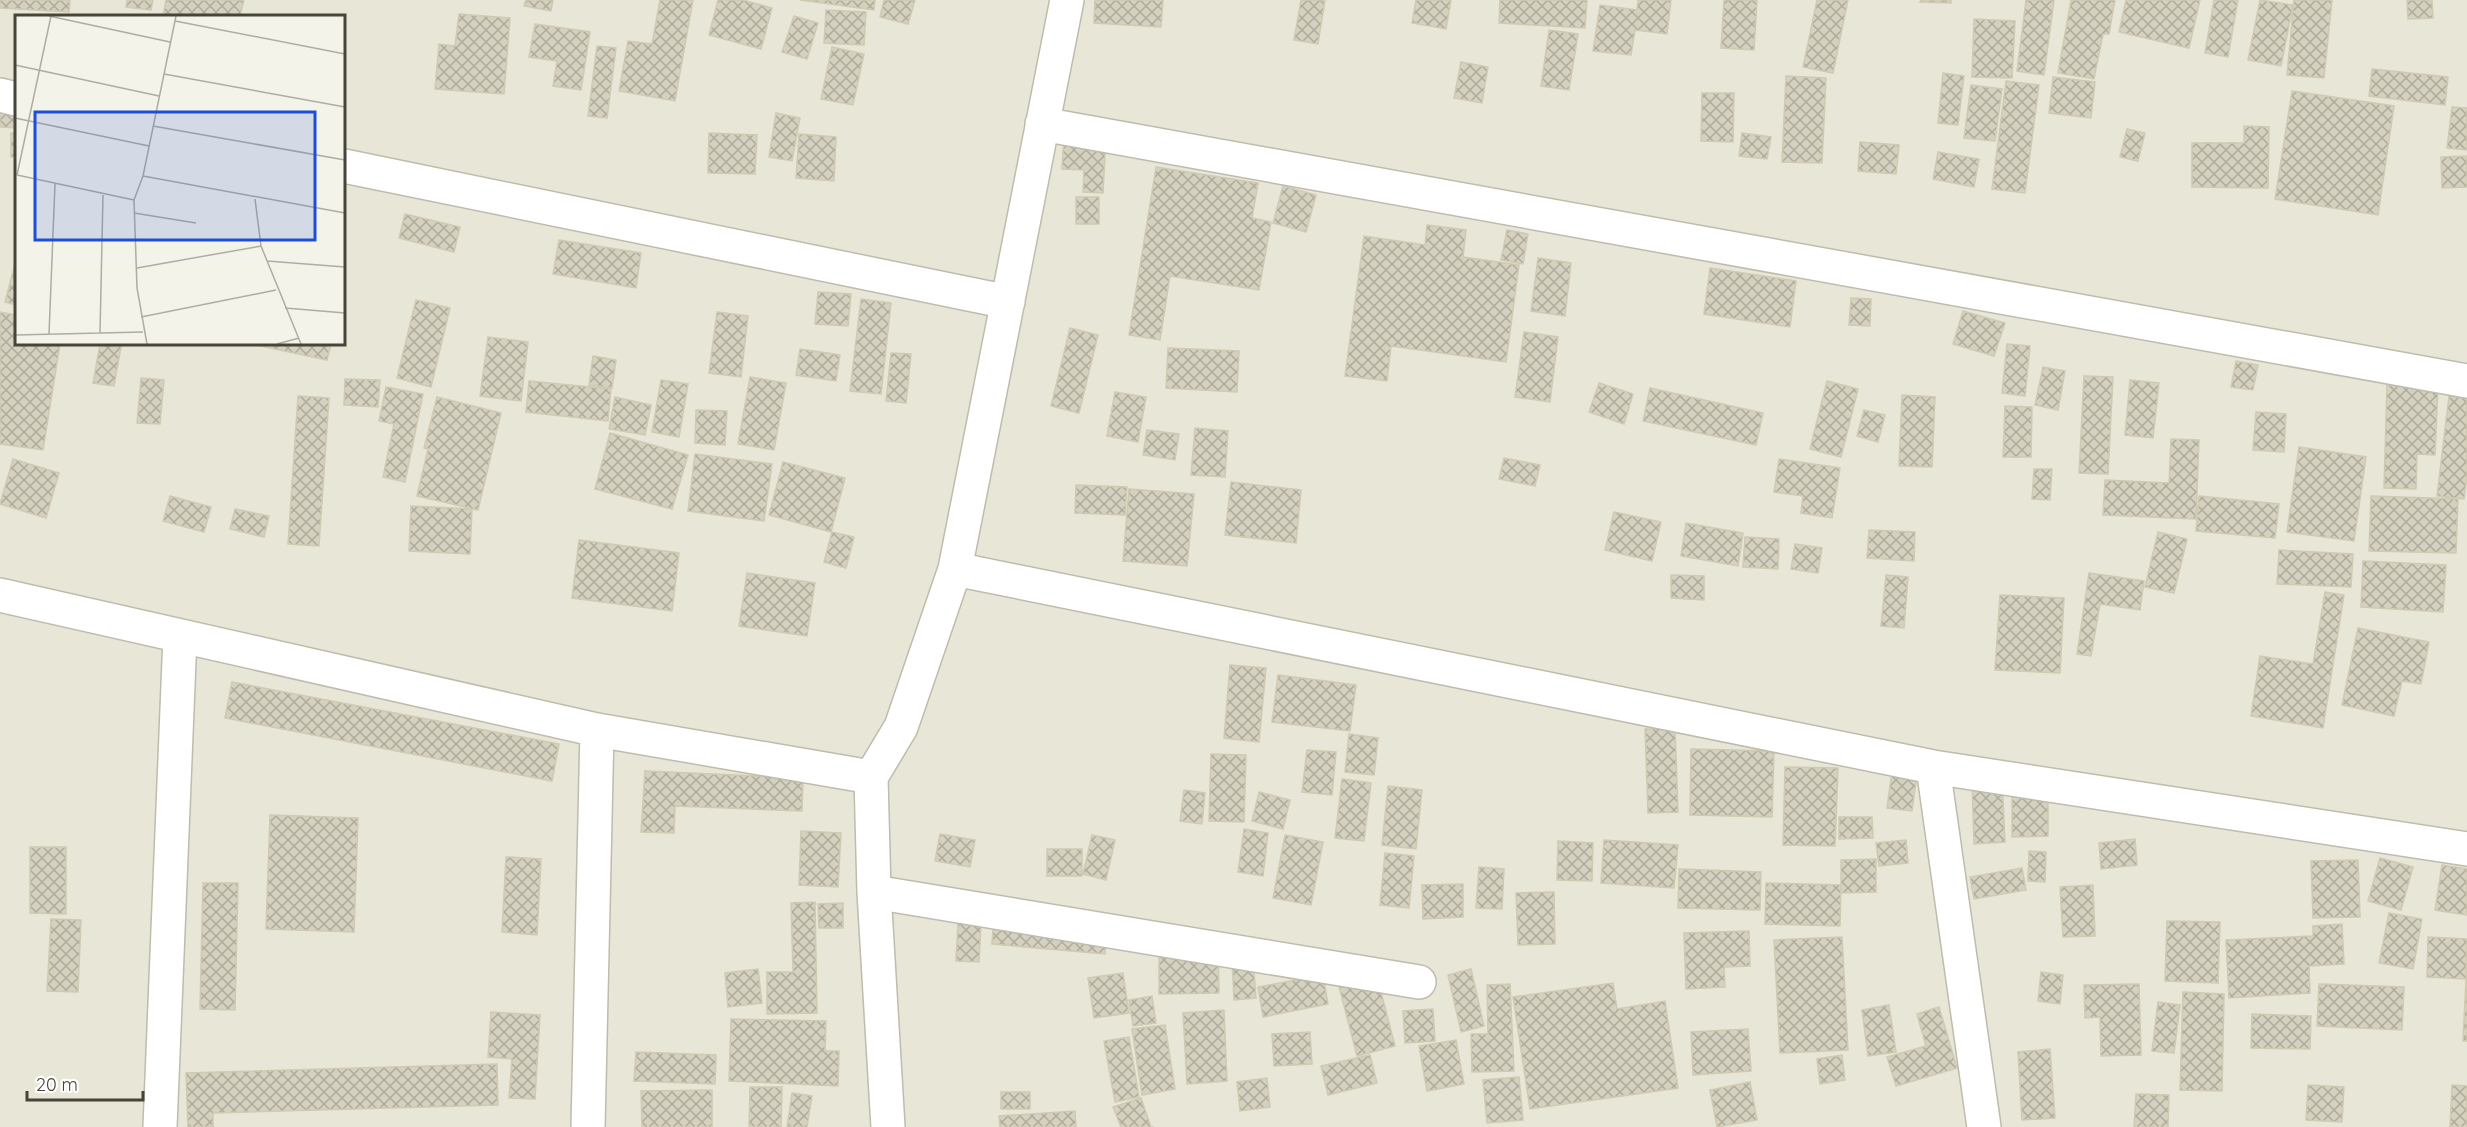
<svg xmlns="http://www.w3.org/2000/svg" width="2467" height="1127" font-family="Quicksand,sans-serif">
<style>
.residential{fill:#e8e6d7;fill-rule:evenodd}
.building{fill:url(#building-cross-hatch);stroke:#d0cab2;stroke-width:1.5}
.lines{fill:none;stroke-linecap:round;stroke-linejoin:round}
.minor-casing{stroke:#bfbcac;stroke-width:36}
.minor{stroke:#fff;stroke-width:33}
.inset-road{fill:none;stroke:#afada2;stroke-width:1.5}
.view{fill:#1d4ed8;fill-opacity:0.15;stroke:#1d4ed8;stroke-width:3}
.inset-edge{fill:none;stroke:#474438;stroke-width:3}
</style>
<defs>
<pattern id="building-cross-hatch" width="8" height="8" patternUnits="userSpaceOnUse" patternTransform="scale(1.5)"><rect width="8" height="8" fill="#d5d1bf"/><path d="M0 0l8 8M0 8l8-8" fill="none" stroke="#afab9c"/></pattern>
</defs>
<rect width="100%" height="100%" fill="#f4f3e9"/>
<path class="residential" d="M0,0H2467V1127H0ZM16,16H344V344H16Z"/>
<path class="building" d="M0,0H70L69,12L0,8Z
M127,0H153L151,10L126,7Z
M166,0H244L240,16H163Z
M526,0H553L551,11L524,6Z
M660,0H693L675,101L619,91L628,41L652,44Z
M718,0H743L772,8L761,49L709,35Z
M800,0H875L874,10Z
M884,0H915L908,24L880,17Z
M1095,0H1163L1161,27L1094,23Z
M1301,0H1325L1318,44L1294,40Z
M1416,0H1451L1446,29L1412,23Z
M1500,0H1587L1585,28L1499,23Z
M1638,0H1671L1667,34L1635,30L1631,55L1593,51L1600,5L1637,10Z
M1724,0H1757L1754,50L1721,48Z
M1817,0H1848L1833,73L1803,67Z
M1921,0H1951V3L1920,2Z
M2026,0H2054L2044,75L2017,71Z
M2071,0H2115L2109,34H2103L2094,79L2058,73Z
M2126,0H2200L2189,48L2119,32Z
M2214,0H2238L2228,57L2205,53Z
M2260,0L2293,5L2281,66L2248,60Z
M2294,0H2332L2324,78L2287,75Z
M2407,0H2432L2433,18L2408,19Z
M826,10L866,12L864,45L824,43Z
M459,14L510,18L504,94L435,89L439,44L455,46Z
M794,16L818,23L807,59L782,52Z
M1974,19L2015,21L2012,78L1972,77Z
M535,24L590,32L581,90L553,86L557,61L529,57Z
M1549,30L1578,34L1569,90L1541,86Z
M597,46L616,48L607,118L588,116Z
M832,47L864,54L853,105L821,99Z
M1461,62L1488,67L1482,103L1454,98Z
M2372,69L2448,77L2445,105L2369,96Z
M1943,73L1964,76L1958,125L1938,123Z
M1786,76L1826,78L1822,163L1782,162Z
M2053,77L2095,82L2091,118L2049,113Z
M2006,81L2039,85L2025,193L1992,189Z
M1971,85L2002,89L1995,141L1964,138Z
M0,87L16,88V128L0,127Z
M2292,91L2394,106L2378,215L2275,199Z
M1702,93H1734L1733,142L1701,141Z
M2452,107L2467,108V150L2447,148Z
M776,113L800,118L792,161L769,157Z
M2244,126L2269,127L2268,188L2192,187V143H2244Z
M2127,129L2145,133L2138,161L2120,157Z
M11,133H16V157H11Z
M709,133L757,135L755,174L708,173Z
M1742,133L1771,137L1767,159L1739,156Z
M799,134L836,137L834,181L796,178Z
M1064,134L1106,136L1103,193L1083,192L1084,170L1062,169Z
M1860,142L1899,145L1896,174L1858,171Z
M1938,152L1979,159L1974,187L1933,179Z
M2467,156V187L2442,188L2441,157Z
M1156,167L1258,183L1252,218L1271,222L1259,290L1170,276L1160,340L1129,335Z
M1283,186L1316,195L1306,232L1273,223Z
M1076,197H1099V224H1076Z
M405,214L460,227L454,252L399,238Z
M1427,225L1466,230L1463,257L1519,265L1506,362L1391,346L1387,381L1345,376L1364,236L1425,245Z
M1507,230L1528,234L1523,264L1501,260Z
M559,240L641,253L636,288L553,274Z
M1538,258L1571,263L1565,316L1531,311Z
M16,260V305L5,302Z
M1710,268L1796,281L1790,327L1704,314Z
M818,292L851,294L848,326L815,324Z
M1851,298L1871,299L1870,326L1849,325Z
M861,299L891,303L881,394L850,391Z
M416,300L450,308L431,387L397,378Z
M1963,311L2005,323L1994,356L1953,344Z
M0,312L16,315V344H60L43,450L0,444Z
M717,312L748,316L741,377L709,373Z
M1070,328L1098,335L1079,413L1051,406Z
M1524,332L1558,337L1550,402L1515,397Z
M488,337L528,342L521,401L480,396Z
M100,344L121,347L114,386L93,383Z
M252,344H331L327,360Z
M2007,344L2030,346L2025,396L2002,393Z
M1168,348L1239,351L1237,392L1166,388Z
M800,349L840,355L836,381L796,375Z
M891,353L911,354L906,403L886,401Z
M593,356L616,360L612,388L589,385Z
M2236,361L2258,365L2253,390L2231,387Z
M2043,367L2065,371L2058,410L2035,405Z
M2084,376L2113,377L2108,474L2079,473Z
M750,377L786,383L774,450L738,444Z
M141,378L164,380L160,424L137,423Z
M345,379L380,380L378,407L344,405Z
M661,380L688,384L679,437L652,432Z
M2130,380L2159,383L2153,438L2125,435Z
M529,381L611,389L608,421L526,412Z
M1827,381L1858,389L1841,457L1810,449Z
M1599,383L1633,394L1624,424L1589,412Z
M2387,385L2438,387L2435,455L2417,454L2416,489L2384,488Z
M386,387L423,394L405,482L383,477L394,424L379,421Z
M1650,388L1763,413L1756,445L1643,421Z
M1115,392L1146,397L1138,442L1107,436Z
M1902,395L1935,397L1932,467L1899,466Z
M298,396L329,398L319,546L288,544Z
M2449,396L2467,398V476L2464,499L2437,496Z
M437,397L501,413L478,510L417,496L428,449L424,448Z
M615,397L651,405L645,435L609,429Z
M2005,406L2032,407L2031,457H2003Z
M696,410L727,411L725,445L695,443Z
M1864,410L1885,415L1878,442L1857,436Z
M2256,412L2286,414L2284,452L2253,450Z
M1195,428L1228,431L1225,477L1191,475Z
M1147,430L1179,434L1175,460L1143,455Z
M610,433L688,455L672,509L595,489Z
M2171,439L2199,440L2196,519L2103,515L2105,480L2169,483Z
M2299,447L2366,457L2354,541L2287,532Z
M695,454L772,464L764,521L688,511Z
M1504,458L1540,465L1535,486L1499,479Z
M13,459L59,473L46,518L0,504Z
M1779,459L1840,468L1832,518L1801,513L1803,496L1774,492Z
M783,462L845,478L831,532L769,515Z
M2034,469H2052L2050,500L2032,499Z
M1231,482L1301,490L1296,543L1225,535Z
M1076,485L1127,487L1125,515L1075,513Z
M1129,489L1194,494L1187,566L1123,561Z
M170,496L211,507L204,532L163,521Z
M2199,496L2279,504L2275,538L2196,531Z
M2371,496L2458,499L2456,553L2369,551Z
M411,506L472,509L470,554L409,551Z
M235,509L269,516L264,537L230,529Z
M1614,512L1661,522L1652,561L1605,550Z
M1686,523L1743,533L1738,566L1681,556Z
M1869,530L1915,532L1914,561L1867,558Z
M832,532L854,537L846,568L824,562Z
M2158,532L2187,539L2174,593L2145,587Z
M1745,537L1779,539L1778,569L1743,567Z
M579,540L679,553L672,611L572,598Z
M1795,544L1822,548L1818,573L1791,569Z
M2279,550L2353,554L2351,587L2277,584Z
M2363,561L2446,565L2443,612L2361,607Z
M747,573L815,583L807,636L739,626Z
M2089,573L2144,581L2140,610L2100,604L2091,656L2077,654Z
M1671,575L1704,576V600L1671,598Z
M1886,575L1908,577L1904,628L1881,626Z
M2325,592L2344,595L2323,728L2251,716L2260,656L2313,664Z
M2000,595L2064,598L2060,673L1995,670Z
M2358,628L2429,642L2421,684L2402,681L2394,716L2342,705Z
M1230,665L1266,668L1259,742L1224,738Z
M1278,675L1356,685L1350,731L1272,722Z
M232,682L559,744L552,781L225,718Z
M1675,728L1678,812L1648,813L1645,729Z
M1349,734L1378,738L1374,775L1345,772Z
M1691,749L1774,751L1772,817L1690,815Z
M1307,750L1336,752L1332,795L1302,792Z
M1211,754L1246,755L1244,822L1209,821Z
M1893,763L1918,767L1912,811L1887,808Z
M1785,767L1838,768L1835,846L1783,845Z
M645,771L803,778L802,811L675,806L674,833L641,832Z
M1342,779L1371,783L1364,841L1335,838Z
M2002,779L2005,842L1974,844L1972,781Z
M1388,786L1422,790L1416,849L1382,845Z
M1184,790L1205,793L1202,824L1180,821Z
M2012,791H2048V836L2012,837Z
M1259,792L1290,800L1283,829L1252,821Z
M270,815L358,818L354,932L266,929Z
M1839,817H1872L1873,838L1839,839Z
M1244,829L1268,833L1263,876L1238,872Z
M801,831L841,833L838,887L799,885Z
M940,834L975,840L970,867L935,861Z
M1092,835L1115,840L1106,880L1083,874Z
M1285,835L1323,842L1311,905L1273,898Z
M2135,839L2137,865L2101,869L2099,843Z
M1604,840L1678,845L1674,888L1601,883Z
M1906,840L1908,863L1879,866L1876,843Z
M1558,841L1593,843L1592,881L1557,880Z
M30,847H66V914L30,913Z
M1047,849H1082V876H1047Z
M2029,851L2046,852L2045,882L2028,881Z
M1385,853L1414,856L1409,908L1380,905Z
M506,857L541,859L537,935L502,932Z
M2380,858L2413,867L2401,910L2368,901Z
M1876,859V892L1841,893V860Z
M2358,860L2360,917L2313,918L2311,861Z
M2442,865L2467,869V915L2435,910Z
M1479,867L1504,869L1502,909L1476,908Z
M2022,868L2026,890L1974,899L1970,877Z
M1679,869L1761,872L1760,910L1678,908Z
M203,883H238L235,1010L200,1009Z
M1766,883L1841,885L1840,926L1765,924Z
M1463,884V917L1423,919L1422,885Z
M2093,885L2095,936L2063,937L2060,887Z
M1554,892L1555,944L1518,945L1516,893Z
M815,902L817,1013L767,1014V972H793L791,903Z
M843,903V928H819L818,904Z
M959,905L982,906L979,962L956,961Z
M994,912L1108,921L1105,954L992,944Z
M2389,913L2422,919L2413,969L2379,963Z
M51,919L81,920L78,992L47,991Z
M2167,921L2220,922L2218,983L2165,981Z
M2342,924L2344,964L2309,966L2310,993L2229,998L2226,940L2313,936V926Z
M1749,931L1750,966L1724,967L1725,987L1686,989L1684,933Z
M1842,937L1848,1050L1780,1053L1774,940Z
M2428,937L2467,939L2466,979L2427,977Z
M1218,948L1219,993L1159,994V949Z
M1253,958L1256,998L1234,1000L1232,960Z
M2467,959V1041H2463Z
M1373,961L1395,1046L1357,1056L1335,971Z
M758,969L762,1003L728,1007L725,973Z
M1471,969L1484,1026L1461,1032L1448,975Z
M2041,972L2063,975L2060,1004L2038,1001Z
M1123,973L1129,1013L1094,1018L1088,978Z
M1323,975L1328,1004L1263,1017L1258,987Z
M1613,983L1617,1009L1665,1001L1678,1088L1530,1109L1513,997Z
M1510,984L1514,1071L1472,1072L1471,1034H1488L1487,985Z
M2139,984L2141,1055L2101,1056L2100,1017L2085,1018L2084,985Z
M2319,984L2404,987L2402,1030L2317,1026Z
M2183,992L2224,994L2222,1091L2180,1090Z
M1152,996L1156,1023L1133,1026L1129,1000Z
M2158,1002L2180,1005L2174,1053L2152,1051Z
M1889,1005L1896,1052L1868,1056L1862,1010Z
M1939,1007L1957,1068L1896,1086L1887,1057L1926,1046L1917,1014Z
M1433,1009L1435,1041L1405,1043L1403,1011Z
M1224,1010L1227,1081L1187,1084L1183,1013Z
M491,1012L540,1015L535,1099L509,1098L512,1059L488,1057Z
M2252,1014L2311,1016L2310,1049L2251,1048Z
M731,1019L826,1021L825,1051H839L838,1086L729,1081Z
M1165,1025L1175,1089L1142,1095L1132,1029Z
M1748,1029L1751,1071L1693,1075L1691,1032Z
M1310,1032L1312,1064L1274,1066L1272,1034Z
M1129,1037L1139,1097L1115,1102L1104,1041Z
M1456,1040L1464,1084L1427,1091L1419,1046Z
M2050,1049L2055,1118L2022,1120L2018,1052Z
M636,1052L716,1055L715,1084L634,1081Z
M1370,1055L1377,1083L1328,1095L1321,1066Z
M1842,1055L1845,1080L1820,1084L1817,1059Z
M497,1064L498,1105L213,1113V1127H188L186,1073Z
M1519,1077L1523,1120L1487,1123L1483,1080Z
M1267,1078L1270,1107L1240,1111L1237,1082Z
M1750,1082L1757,1120L1717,1127L1710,1090Z
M2308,1085L2344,1087L2342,1122L2306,1120Z
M2452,1085L2467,1086V1127H2450Z
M750,1087H782L781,1127H749Z
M712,1090V1127H642L641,1091Z
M1001,1092H1030V1109H1001Z
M792,1093L812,1096L807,1127H787Z
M2136,1094L2169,1095L2168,1127H2134Z
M1141,1098L1151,1127H1154H1121L1113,1107Z
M1075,1111L1076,1127H1000L999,1116Z"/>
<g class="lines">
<defs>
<path id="minor" d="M0,95L16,99
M1042,124L2467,381
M344,166L1008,302
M955,569L1933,767L2467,849
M0,595L597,730L871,777
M1933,767L1984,1127
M874,892L1419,982
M160,1127L180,636
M588,1127L597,730
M888,1127L874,892L871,777L901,727L955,569L1067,0"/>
</defs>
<use href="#minor" class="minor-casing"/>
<use href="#minor" class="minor"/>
</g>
<g transform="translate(15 15)">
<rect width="330" height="330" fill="#f4f3e9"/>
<path class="inset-road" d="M34,1L155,27M160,6L330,39M0,50L144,81M149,59L330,92M0,103L134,131M138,111L330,145M2,160L36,1M2,160L119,185M128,161L330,198M240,184L246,231L286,329M119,198L181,208M252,246L330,252M122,253L246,231M270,293L330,298M126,302L261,275M85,318L88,180M34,319L40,169M0,320L128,317M132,329L122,273L119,185L128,161L161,1M262,329L284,323"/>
<path class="view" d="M20,97H300V225H20Z"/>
<rect width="330" height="330" class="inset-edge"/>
</g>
<path d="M27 1091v9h116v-9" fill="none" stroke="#474438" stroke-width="3"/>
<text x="36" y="1091" font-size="18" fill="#474438" stroke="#ffffff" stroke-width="4.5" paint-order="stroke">20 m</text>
</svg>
